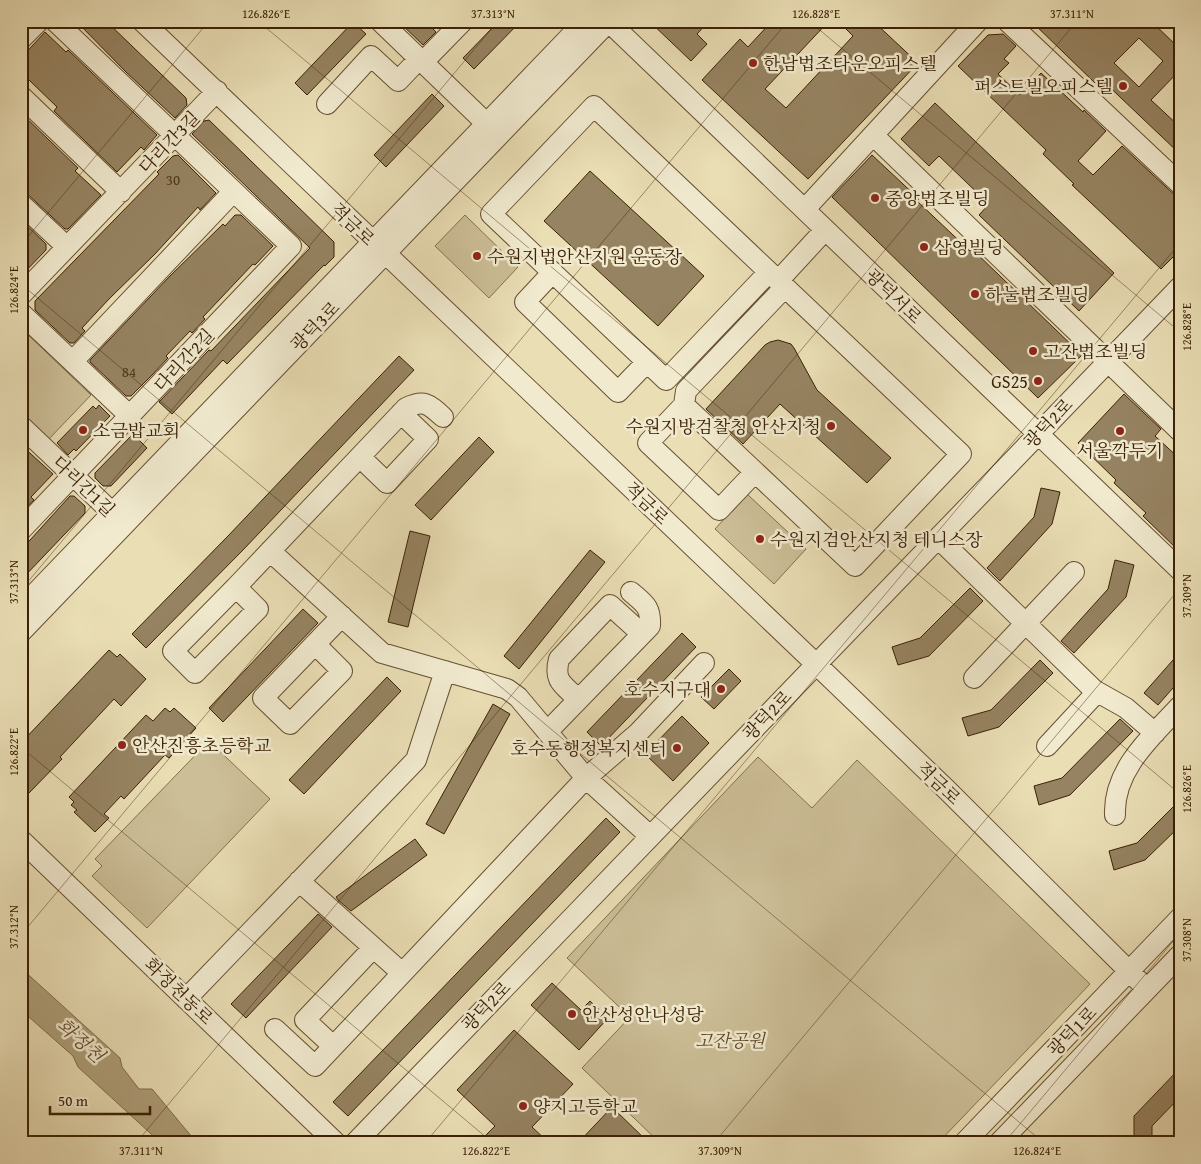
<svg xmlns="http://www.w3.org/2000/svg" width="1201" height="1164" font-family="'Gentium Book Plus','Noto Serif KR',serif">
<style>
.green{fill:#ccbe97;stroke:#84704e}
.water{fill:#ae9e79;stroke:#806c4b}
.building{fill:#968361;stroke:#3b2105;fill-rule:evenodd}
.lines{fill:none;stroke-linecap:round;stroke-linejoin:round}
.minor-casing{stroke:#675031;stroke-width:22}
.minor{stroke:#f1eacf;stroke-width:20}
.ticks{fill:none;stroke:#3b2105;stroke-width:1;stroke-opacity:0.45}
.poi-dot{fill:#8f2418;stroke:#f1eacf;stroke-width:2}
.labels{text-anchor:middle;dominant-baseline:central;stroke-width:5;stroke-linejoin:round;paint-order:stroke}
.number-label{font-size:15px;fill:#523a1c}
.poi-label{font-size:18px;fill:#3b2105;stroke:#f1eacf;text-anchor:start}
.street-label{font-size:18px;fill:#3b2105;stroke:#f1eacf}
.park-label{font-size:18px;font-style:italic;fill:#5f482a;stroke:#f1eacf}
.water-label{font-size:19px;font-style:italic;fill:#634d2e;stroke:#f1eacf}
.neatline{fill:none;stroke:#3b2105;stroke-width:2}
.ticks-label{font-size:12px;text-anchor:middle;fill:#3b2105}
</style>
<rect width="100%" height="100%" fill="#eadeb5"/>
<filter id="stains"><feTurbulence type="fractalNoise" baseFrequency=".004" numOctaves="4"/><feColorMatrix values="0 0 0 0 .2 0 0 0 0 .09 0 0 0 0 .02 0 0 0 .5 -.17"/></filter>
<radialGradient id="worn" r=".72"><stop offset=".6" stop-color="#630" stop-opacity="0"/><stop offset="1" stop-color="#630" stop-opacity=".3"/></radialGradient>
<path class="green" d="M465,215L518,267L489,298L435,246Z
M21,328L91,395L48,440L21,414Z
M747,494L806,549L774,584L715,529Z
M209,741L270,799L147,928L92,876L102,866L95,859Z
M758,757L812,808L857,760L1090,984L938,1143H660L582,1068L630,1017L567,958Z"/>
<path class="water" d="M21,968L120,1058L122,1067L139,1089H152L197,1143H161L78,1067L73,1056L21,1010Z"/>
<path class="building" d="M76,21H106L186,98L187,105L175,118L126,72Z
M398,21H425L436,32L423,45Z
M499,21H521L474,69L463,58Z
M649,21H709L697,34L707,44L691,61Z
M772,21H829L765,89L786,108L853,36L838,21H873L918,63L808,179L702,80L740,39L748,47Z
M1031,21H1151L1180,49V70L1151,100L1180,127V154L1100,78L1095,83ZM1139,38L1163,61L1139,87L1114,63Z
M353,22L366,34L307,95L295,83Z
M45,32L66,52L68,50L157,135L144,150L141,147L117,172L54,111L57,107L28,79L21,84V58Z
M1003,34L1016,46L1004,59L1009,63L998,74L1020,95L1041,73L1083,112L1084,110L1106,131L1078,161L1093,175L1122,146L1180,200V250L1161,269L1072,185L1074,184L1043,154L1046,150L958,66L988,35Z
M432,94L444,106L386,167L374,155Z
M935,103L1114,273L1079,311L979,215L989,204L939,156L929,166L901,139Z
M21,113L78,168L75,171L101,195L68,229H65L21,188Z
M209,120L334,242V257L325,266L324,265L227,364L223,360L172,414L159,402L209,350L211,351L310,248L192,134L204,121Z
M178,155L216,193L200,210L198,207L155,254L110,298L82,328L85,331L74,343H70L35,310V301L159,174L157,172L173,156Z
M872,155L919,199L917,201L970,251L972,249L1082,355L1038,398L832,197Z
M590,171L704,276L658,326L544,221Z
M235,215H241L273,246L255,265L253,264L203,317L205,319L192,333L190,331L166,356L168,358L152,375L131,396H126L90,362V360L170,276L223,224L225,226Z
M21,220L46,244V250L21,276Z
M778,340L791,344L794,348L817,390L891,458L867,483L780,404L743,444L706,409L765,345L770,342Z
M399,356L414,370L243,550L146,648L132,634L228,536Z
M1124,394L1161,429L1155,436L1180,459V552L1143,516L1146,513L1114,483L1116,480L1078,443Z
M99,405L110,416L76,451L74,449L68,455L57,443L93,406L96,409Z
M133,434L147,448L111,486H103L95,478V473Z
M479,437L494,452L431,520L415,505Z
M21,445L53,474L31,497L34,500L21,512Z
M1041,488L1060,492L1052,524L1000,581L987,568L1034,517Z
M70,496H74L85,506V513L21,580V550Z
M410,531L430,536L408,627L388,622Z
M590,550L605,562L519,669L504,656Z
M1115,560L1134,565L1126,597L1074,653L1061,641L1108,589Z
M970,588L983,601L929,656L898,665L892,647L920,638Z
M303,609L318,623L223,722L209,708Z
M682,633L696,647L601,746L587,732Z
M109,650L117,657L120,654L146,679L121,706L114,699L60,757L62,759L29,793L21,786V743Z
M1180,652V680L1158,705L1144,693Z
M1040,660L1053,673L999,727L968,736L962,718L991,710Z
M729,669L741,681L714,709L701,697Z
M387,677L401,691L304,794L289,780Z
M493,704L510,714L444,834L426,824Z
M165,708L170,712L174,708L196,728L169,758L165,755L124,799L121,796L104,814L109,818L95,832L74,812L77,810L71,805L74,802L69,797L146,715L153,721Z
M682,716L709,743L673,781L645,754Z
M1120,719L1133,731L1070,795L1039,805L1034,786L1062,778Z
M1180,800V826L1145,860L1114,870L1109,851L1137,843Z
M606,818L620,832L348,1116L333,1102Z
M415,839L427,855L351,911L338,900L336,897Z
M318,914L332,927L246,1018L231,1004Z
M552,983L581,1010L590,1001L608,1018L579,1050L531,1005Z
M514,1030L573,1084L532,1127L549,1143H495L486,1135L495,1126L457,1090Z
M1180,1068V1097L1152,1126V1143H1134V1116Z
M612,1107L649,1143H578Z"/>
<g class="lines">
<defs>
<path id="minor" d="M142,21L816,664L946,789L1147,989
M380,21L487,124
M608,21L1180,570
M1007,21L1180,184
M21,39L39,21
M423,62L463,21
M21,96L121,192
M327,104L371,56L398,81L419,59
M873,135L1180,431
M21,204L67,247
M805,209L978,21
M553,272L525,302L618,392L647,362
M778,281L825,230
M21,295L217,91
M21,313L131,417
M73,361L233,192
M684,405L686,391L785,287
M21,426L121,521
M360,457L387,483L428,439L401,413
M755,472L719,510L648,443L684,405L855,566L961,454L594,106L491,214L666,380L769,272
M21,530L291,246L55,21
M938,538L1094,690L1126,708L1155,733
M270,551L382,653L507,689L518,697L586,778L650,836
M236,587L406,408C424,399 429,404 443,417
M236,587L258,609L195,673L173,651Z
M21,608L585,21
M21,632L609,21
M315,644L342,671L290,724L263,698L342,616
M974,678L1074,572
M578,699C564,685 553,682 559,659L610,605L642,634
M547,732L650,626C651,607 645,604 631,592
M1047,746L1097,692
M1115,815C1113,770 1151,737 1180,706
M21,840L336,1143
M299,881L402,973
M186,999L416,760L445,671
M275,1029L315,1066L586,778L638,733L704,663
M333,1046L305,1020L373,948
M355,1143L1180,287
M964,1143L1180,918
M999,1143L1180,955"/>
</defs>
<use href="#minor" class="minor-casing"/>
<use href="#minor" class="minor"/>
</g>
<path class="ticks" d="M258,21L1180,794M809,21L1180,332M21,245L209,21M21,284L1044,1143M21,590L498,21M21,747L493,1143M21,935L788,21M136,1143L1077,21M425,1143L1180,243M714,1143L1180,588M1004,1143L1180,933"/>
<g class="poi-dot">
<circle cx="753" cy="63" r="5"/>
<circle cx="1123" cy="86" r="5"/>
<circle cx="875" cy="198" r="5"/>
<circle cx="924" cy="247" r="5"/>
<circle cx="477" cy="256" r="5"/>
<circle cx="975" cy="294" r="5"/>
<circle cx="1033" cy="351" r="5"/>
<circle cx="1038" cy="381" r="5"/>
<circle cx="831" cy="426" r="5"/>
<circle cx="83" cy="430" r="5"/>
<circle cx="1120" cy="431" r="5"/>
<circle cx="760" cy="539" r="5"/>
<circle cx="721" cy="689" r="5"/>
<circle cx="122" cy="745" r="5"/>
<circle cx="677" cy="748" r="5"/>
<circle cx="572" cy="1014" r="5"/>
<circle cx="523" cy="1106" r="5"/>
</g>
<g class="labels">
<g class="number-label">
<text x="173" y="179">30</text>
<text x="129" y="371">84</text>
</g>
<g class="poi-label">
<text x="763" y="63">한남법조타운오피스텔</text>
<text x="1113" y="86" text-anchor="end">퍼스트빌오피스텔</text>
<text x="885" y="198">중앙법조빌딩</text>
<text x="934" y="247">삼영빌딩</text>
<text x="487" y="256">수원지법안산지원 운동장</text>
<text x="985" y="294">하눌법조빌딩</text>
<text x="1043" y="351">고잔법조빌딩</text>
<text x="1028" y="381" text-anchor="end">GS25</text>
<text x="821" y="426" text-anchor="end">수원지방검찰청 안산지청</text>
<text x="93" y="430">소금밥교회</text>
<text x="1120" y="450" text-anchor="middle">서울깍두기</text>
<text x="770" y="539">수원지검안산지청 테니스장</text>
<text x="711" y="689" text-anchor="end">호수지구대</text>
<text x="132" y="745">안산진흥초등학교</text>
<text x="667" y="748" text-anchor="end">호수동행정복지센터</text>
<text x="582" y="1014">안산성안나성당</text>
<text x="533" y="1106">양지고등학교</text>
</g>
<g class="street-label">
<text transform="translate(169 142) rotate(-46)">다리간3길</text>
<text transform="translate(353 224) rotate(44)">적금로</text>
<text transform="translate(894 296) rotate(44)">광덕서로</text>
<text transform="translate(315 326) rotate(-46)">광덕3로</text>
<text transform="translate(184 360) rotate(-47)">다리간2길</text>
<text transform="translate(1048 423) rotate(-46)">광덕2로</text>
<text transform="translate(84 486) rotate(44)">다리간1길</text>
<text transform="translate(647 503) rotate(44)">적금로</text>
<text transform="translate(767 715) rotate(-46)">광덕2로</text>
<text transform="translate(939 783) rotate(44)">적금로</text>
<text transform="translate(179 991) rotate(44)">화정천동로</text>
<text transform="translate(486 1006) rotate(-46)">광덕2로</text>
<text transform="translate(1072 1031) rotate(-46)">광덕1로</text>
</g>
<g class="park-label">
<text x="730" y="1040">고잔공원</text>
</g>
<g class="water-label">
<text transform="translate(81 1040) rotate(42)">화정천</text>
</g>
</g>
<rect width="1201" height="1164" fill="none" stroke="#eadeb5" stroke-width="55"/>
<path d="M50 1106v8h100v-8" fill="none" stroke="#3b2105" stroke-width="2.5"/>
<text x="58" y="1106" font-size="15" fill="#3b2105" stroke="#f1eacf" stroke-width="4" paint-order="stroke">50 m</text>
<rect x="28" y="28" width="1146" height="1108" class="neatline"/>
<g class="ticks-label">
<text x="266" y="18">126.826°E</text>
<text x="493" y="18">37.313°N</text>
<text x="816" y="18">126.828°E</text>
<text x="1072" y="18">37.311°N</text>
<text transform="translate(14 290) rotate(-90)" y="4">126.824°E</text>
<text transform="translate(1187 327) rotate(-90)" y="4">126.828°E</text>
<text transform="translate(14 582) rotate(-90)" y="4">37.313°N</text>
<text transform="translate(1187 596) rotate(-90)" y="4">37.309°N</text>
<text transform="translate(14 752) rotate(-90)" y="4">126.822°E</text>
<text transform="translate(1187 789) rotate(-90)" y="4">126.826°E</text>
<text transform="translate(14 927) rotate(-90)" y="4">37.312°N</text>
<text transform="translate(1187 940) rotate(-90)" y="4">37.308°N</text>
<text x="141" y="1155">37.311°N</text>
<text x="486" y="1155">126.822°E</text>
<text x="720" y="1155">37.309°N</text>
<text x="1037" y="1155">126.824°E</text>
</g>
<rect width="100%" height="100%" filter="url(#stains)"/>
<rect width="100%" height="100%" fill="url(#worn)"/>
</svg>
